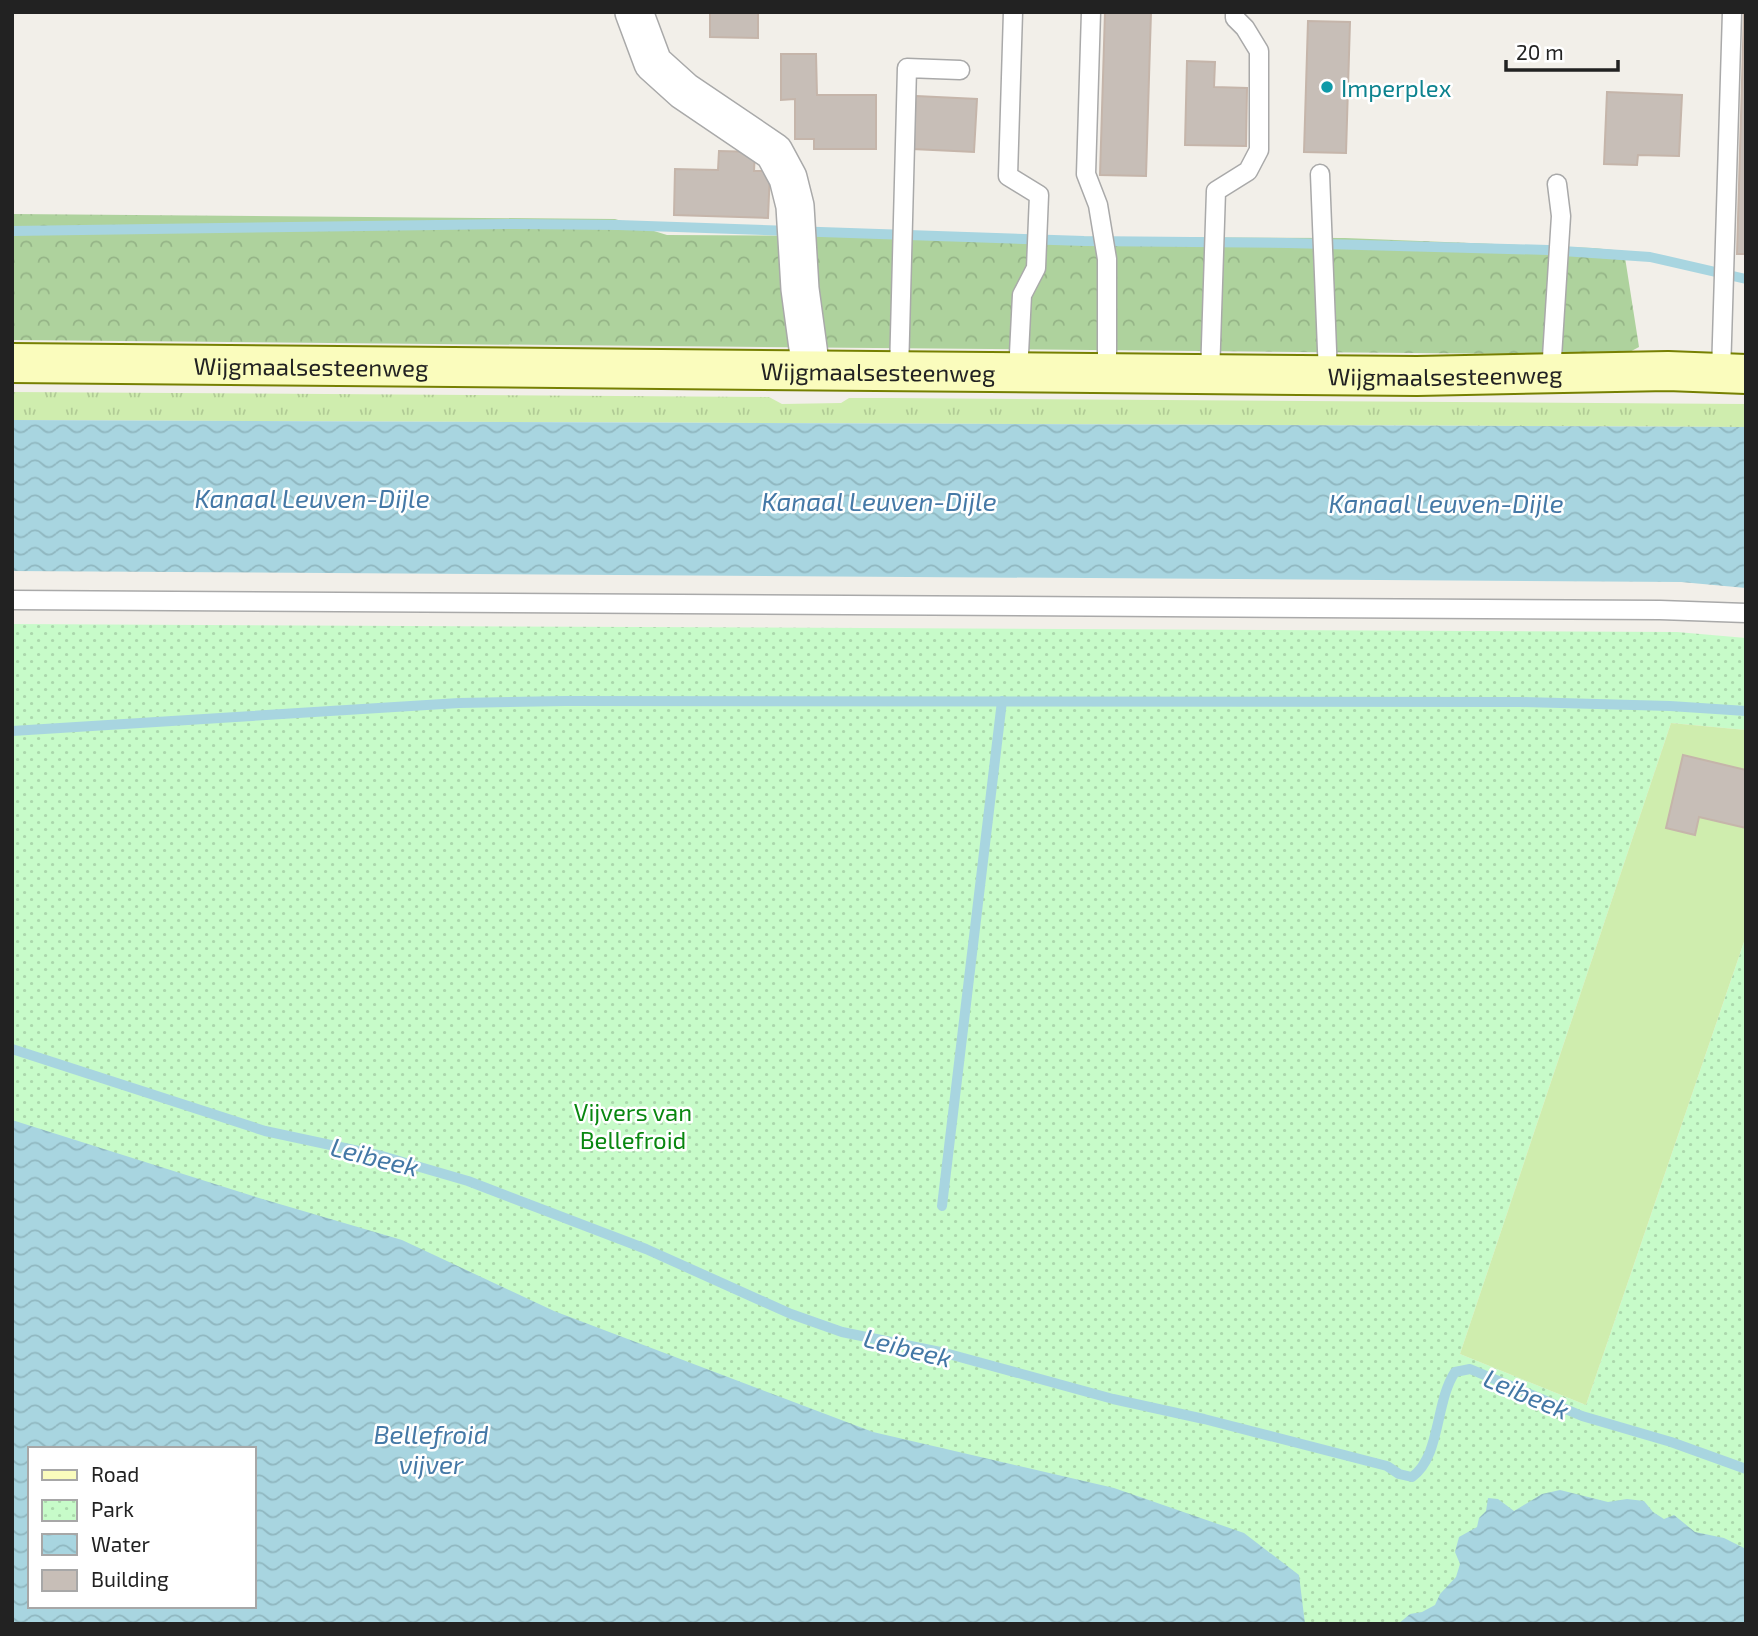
<svg xmlns="http://www.w3.org/2000/svg" width="1758" height="1636" font-family="'Exo 2',sans-serif">
<style>
.grass{fill:url(#grass-tufts)}
.forest{fill:url(#forest-crowns)}
.park{fill:url(#park-dots);fill-rule:evenodd}
.garden{fill:#cfedae}
.water{fill:url(#water-waves);fill-rule:evenodd}
.lines{fill:none;stroke-linecap:round;stroke-linejoin:round}
.stream{stroke:#a8d5e0;stroke-width:10}
.building{fill:#c7beb7;stroke:#c5b5aa;stroke-width:2}
.lane-casing{stroke:#a9a9a9;stroke-width:21}
.street-casing{stroke:#a9a9a9;stroke-width:40}
.secondary-casing{stroke:#768002;stroke-width:42}
.lane{stroke:#fff;stroke-width:18}
.street{stroke:#fff;stroke-width:37}
.secondary{stroke:#fafcbd;stroke-width:38}
.culture-dot{fill:#0f9aa8;stroke:#fff;stroke-width:2.5}
.labels{text-anchor:middle;dominant-baseline:central;stroke-width:5;stroke-linejoin:round;paint-order:stroke}
.culture-label{font-size:24px;fill:#0d838f;stroke:#fff;text-anchor:start}
.street-label{font-size:24px;fill:#222;stroke:#fff}
.park-label{font-size:24px;fill:#098710;stroke:#fff}
.water-label{font-size:26px;font-style:italic;fill:#4478a6;stroke:#fff}
</style>
<defs>
<pattern id="grass-tufts" width="24" height="20" patternUnits="userSpaceOnUse" patternTransform="scale(1.75)"><rect width="24" height="20" fill="#cfedae"/><path d="M3 7l-1-3M5 7V3M7 7l1-3M15 17l-1-3M17 17v-4M19 17l1-3" fill="none" stroke="#b1cb95"/></pattern>
<pattern id="forest-crowns" width="20" height="18" patternUnits="userSpaceOnUse" patternTransform="scale(1.75)"><rect width="20" height="18" fill="#aed29d"/><path d="M2 6a3 3 0 1 1 6 0M12 15a3 3 0 1 1 6 0" fill="none" stroke="#95b487"/></pattern>
<pattern id="park-dots" width="8" height="8" patternUnits="userSpaceOnUse" patternTransform="scale(1.75)"><rect width="8" height="8" fill="#c7fbc9"/><path d="M2 2h.1M6 6h.1" fill="none" stroke="#abd7ac" stroke-width="1.8" stroke-linecap="round"/></pattern>
<pattern id="water-waves" width="16" height="10" patternUnits="userSpaceOnUse" patternTransform="scale(1.75)"><rect width="16" height="10" fill="#a8d5e0"/><path d="M0 5q4-4 8 0t8 0" fill="none" stroke="#90b7c0"/></pattern>
</defs>
<rect width="100%" height="100%" fill="#f2efe9"/>
<path class="grass" d="M12,392L769,397L782,404L841,403L849,398H891L1746,404V427L12,420Z"/>
<path class="forest" d="M12,214L615,219L667,235L1345,238L1593,248L1624,251L1639,347L1624,355L12,340Z"/>
<path class="park" d="M12,624L1677,632L1746,638V730L1671,723L1460,1354L1586,1405L1746,936V1624H12ZM30,1449H254V1606H30Z"/>
<path class="garden" d="M1671,723L1746,730V936L1586,1405L1460,1354Z"/>
<path class="water" d="M12,420L1746,427V588L1681,582L12,571Z
M12,1120L259,1198L402,1240L554,1311L873,1432L1114,1488L1244,1533L1299,1575L1305,1624H12ZM30,1449H254V1606H30Z
M1560,1490L1608,1502L1627,1499L1644,1501L1653,1512L1664,1519L1674,1515L1695,1532L1724,1538L1746,1549V1624H1398L1410,1614L1422,1612L1435,1605L1440,1594L1456,1577L1460,1564L1455,1552L1459,1537L1477,1527L1479,1518L1486,1511L1488,1498L1498,1499L1514,1511L1542,1494Z"/>
<g class="lines">
<path class="stream" d="M12,231L512,224L618,225L1084,241L1288,243L1548,250L1650,257L1746,279
M12,731L459,703L565,701L1521,702L1670,706L1746,711
M12,1049L265,1131L382,1156L468,1181L646,1249L791,1314L842,1332L945,1353L1113,1399L1204,1419L1387,1466L1399,1474L1412,1477C1441,1456 1435,1402 1455,1372L1470,1369L1582,1416L1671,1442L1746,1469
M942,1206L1002,701"/>
</g>
<path class="building" d="M710,12H758V38L710,37Z
M1105,12H1151L1146,176L1100,175Z
M1744,12H1746V254H1737Z
M1308,21L1350,22L1346,153L1304,152Z
M781,54H816L817,95H876V149H814V139H795V99L781,100Z
M1187,61L1215,62L1214,87L1247,88L1246,146L1185,145Z
M1607,92L1682,95L1679,156L1638,155L1637,165L1604,164Z
M916,96L977,99L974,152L913,149Z
M719,151L755,152L754,171H770L768,218L674,215L675,169L718,170Z
M1683,755L1746,770V828L1699,817L1695,835L1666,828Z"/>
<g class="lines">
<defs>
<path id="lane" d="M1013,12L1008,176L1039,195L1036,268L1022,295L1018,373
M1091,12L1086,174L1098,205L1107,259V374
M1320,174L1328,375
M899,372L907,68L960,70
M1551,373L1561,216L1557,184
M1721,373L1732,12
M1210,375L1216,191L1248,171L1259,150V51L1245,28L1235,18V12
M12,600L1660,610L1746,613"/>
<path id="street" d="M634,12L653,63L684,91L774,152L788,178L795,206L800,289L811,370"/>
<g id="secondary">
<path id="s1" d="M12,363L1417,376L1668,371L1746,374"/>
</g>
</defs>
<use href="#lane" class="lane-casing"/>
<use href="#street" class="street-casing"/>
<use href="#secondary" class="secondary-casing"/>
<use href="#lane" class="lane"/>
<use href="#street" class="street"/>
<use href="#secondary" class="secondary"/>
</g>
<circle class="culture-dot" cx="1327" cy="87" r="7"/>
<g class="labels">
<g class="culture-label">
<text x="1341" y="87">Imperplex</text>
</g>
<g class="street-label">
<text stroke="none"><textPath href="#s1" startOffset="299">Wijgmaalsesteenweg</textPath></text>
<text stroke="none"><textPath href="#s1" startOffset="866">Wijgmaalsesteenweg</textPath></text>
<text stroke="none"><textPath href="#s1" startOffset="1433">Wijgmaalsesteenweg</textPath></text>
</g>
<g class="park-label">
<text x="633" y="1111">Vijvers van<tspan x="633" dy="28">Bellefroid</tspan></text>
</g>
<g class="water-label">
<text x="312" y="497">Kanaal Leuven-Dijle</text>
<text x="879" y="500">Kanaal Leuven-Dijle</text>
<text x="1446" y="502">Kanaal Leuven-Dijle</text>
<text transform="translate(375 1156) rotate(14)">Leibeek</text>
<text transform="translate(908 1347) rotate(14)">Leibeek</text>
<text transform="translate(1527 1393) rotate(23)">Leibeek</text>
<text x="431" y="1433">Bellefroid<tspan x="431" dy="30">vijver</tspan></text>
</g>
</g>
<rect width="1758" height="1636" fill="none" stroke="#222222" stroke-width="28"/>
<rect x="28" y="1447" width="228" height="161" fill="#ffffff" stroke="#a7a7a7" stroke-width="2"/>
<rect x="42" y="1470" width="35" height="10" fill="#fafcbd" stroke="#a7a7a7" stroke-width="2"/>
<text x="91" y="1482" font-size="21" fill="#222222">Road</text>
<rect x="42" y="1500" width="35" height="21" fill="url(#park-dots)" stroke="#a7a7a7" stroke-width="2"/>
<text x="91" y="1517" font-size="21" fill="#222222">Park</text>
<rect x="42" y="1534" width="35" height="21" fill="url(#water-waves)" stroke="#a7a7a7" stroke-width="2"/>
<text x="91" y="1552" font-size="21" fill="#222222">Water</text>
<rect x="42" y="1570" width="35" height="21" fill="#c7beb7" stroke="#a7a7a7" stroke-width="2"/>
<text x="91" y="1587" font-size="21" fill="#222222">Building</text>
<path d="M1506 60v10h112v-10" fill="none" stroke="#222222" stroke-width="3.5"/>
<text x="1516" y="60" font-size="21" fill="#222222" stroke="#ffffff" stroke-width="5" paint-order="stroke">20 m</text>
</svg>
